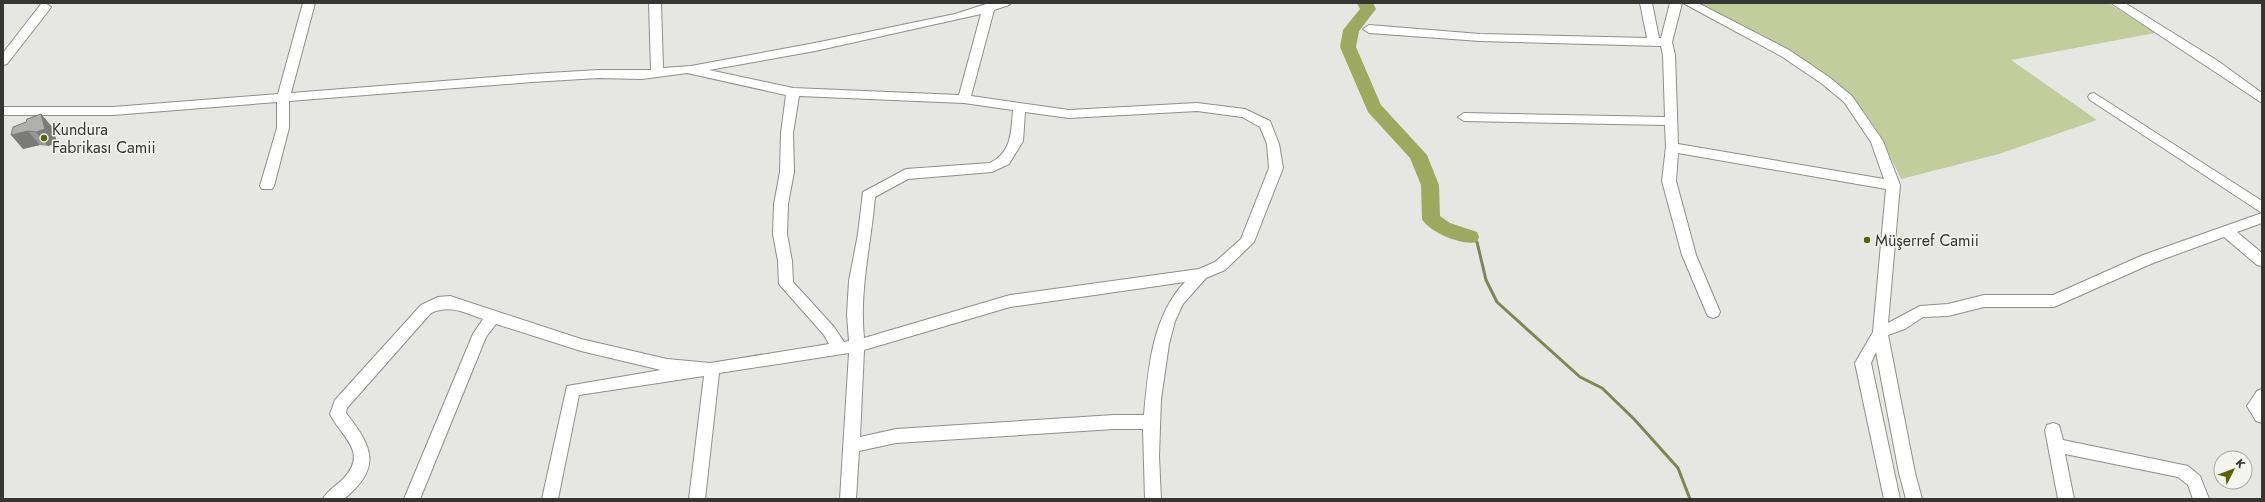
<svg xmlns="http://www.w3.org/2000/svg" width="2265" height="502" font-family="Jost,sans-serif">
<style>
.green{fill:#c3cc9b}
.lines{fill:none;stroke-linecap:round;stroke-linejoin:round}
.stream{stroke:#7e8652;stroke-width:3}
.river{fill:#9da95f;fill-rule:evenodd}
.minor-casing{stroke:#8e8f8a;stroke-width:2}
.minor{fill:#fff;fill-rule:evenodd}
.wall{fill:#969793}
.shaded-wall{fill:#7a7b78}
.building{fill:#afb0ab;stroke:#7a7b78}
.poi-dot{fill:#5a6303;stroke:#f4f5ef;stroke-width:1.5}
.labels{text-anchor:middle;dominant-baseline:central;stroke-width:3;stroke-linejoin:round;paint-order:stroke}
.poi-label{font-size:16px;fill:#353633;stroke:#f4f5ef;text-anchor:start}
</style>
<rect width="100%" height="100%" fill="#e6e7e2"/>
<path class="green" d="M1693,3H2108L2155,33L2011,60L2097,120L1999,154L1901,179L1880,135L1865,113L1843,89L1794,57Z"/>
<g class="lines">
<path class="stream" d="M1470,237L1477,242L1486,280L1497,302L1580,377L1602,388L1634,419L1678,468L1690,499"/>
<path class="river" d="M1357,3H1373L1376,9L1359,31L1356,47L1381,105L1427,155L1439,185L1440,216L1450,223L1477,232L1479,237L1477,242C1462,246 1429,232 1422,219L1421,185L1410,158L1368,112L1340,47L1343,30L1360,9Z"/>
<defs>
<path id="minor" d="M45,3L51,7L49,10L7,64L3,65V53L41,4Z
M303,3H315L291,93L532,74L598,70H651L649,3H661L663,68L691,66L815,43L955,14L989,3H1011L1009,5L994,10L971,96L1069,110L1197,103L1245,109L1270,121L1279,144L1283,168L1254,242L1225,270L1206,278L1183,304L1175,321L1169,344L1161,399L1159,456L1161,499H1145L1143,429H1114L896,443L859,451L856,499H840L849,353L719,373L705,499H689L704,376L579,395L558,499H542L567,386L661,370L581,351L496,324L486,337L420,499H404L473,334L483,319C465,313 450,304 431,313L347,408L346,413C373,447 382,468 344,499H323C327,491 336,486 343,479C369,452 342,438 330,414L335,400L421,305L438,297L450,296L581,339L667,359L710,363L829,344L824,335L779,284L778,261L773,234L774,204L780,172L781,133L786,95L687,73L642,79L598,78L532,82L289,101V128L274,186L272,189H262L260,186L277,128V102L113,115H3V107H113L278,94ZM981,14L959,95L793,88L709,70L815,51ZM799,96L964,103L1013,110C1011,132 1012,152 990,163L906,169L863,192L858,234L849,281L847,315L849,341L844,342L834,327L793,282L792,261L787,234L788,204L794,172L793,133ZM1197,111L1242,117L1260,127L1267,144L1269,168L1241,239L1215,262L1199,269L1010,295L864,338C859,290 871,245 875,197L908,179L992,172L1009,164L1023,141L1025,112L1069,118ZM1185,282C1152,316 1148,370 1144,415H1114L896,429L860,437L864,350L1010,307Z
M1640,3H1652L1659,38H1661L1670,3H1682L1672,42L1675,55L1678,144L1884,179L1871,142L1844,102L1821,83L1781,56L1683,3H1698L1789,50L1829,77L1852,96L1883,141L1900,185L1888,323L1920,306L1948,304L1984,295H2053L2143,255L2262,213V223L2237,232L2262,253V266L2257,265L2224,237L2153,263L2054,307H1984L1948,316L1923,317L1905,329L1888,335L1915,473L1922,499H1906L1899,473L1876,352L1871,363L1900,499H1884L1855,363L1873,332L1886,189L1678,153L1676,181L1696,255L1720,312L1718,316L1713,318L1708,316L1706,312L1682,255L1662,181L1666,147L1665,125L1464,121L1458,117L1464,113L1665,117L1663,55L1661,46L1480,41L1369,33L1363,29L1369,25L1480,34L1647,38Z
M2111,3H2125L2218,61L2262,93V103Z
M2094,93L2262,201V213L2090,100L2088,97L2090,94Z
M2262,389V423L2256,421L2247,406L2257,391Z
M2053,423L2059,425L2063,440L2188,466L2200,476L2209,499H2193L2188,485L2178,477L2065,454L2074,499H2058L2045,430L2047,425Z"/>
</defs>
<use href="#minor" class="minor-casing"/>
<use href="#minor" class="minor"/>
</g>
<path class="wall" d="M41,114L53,128L57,143L48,146L40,145L23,149L26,122Z"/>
<path class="shaded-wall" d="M41,114L53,128L57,143L48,146L36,132Z
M28,131L40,145L23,149L11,135Z"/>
<path class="building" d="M41,114L45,129L36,132L28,131L11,135L13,127L26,122L27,119Z"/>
<g class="poi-dot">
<circle cx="44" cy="138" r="4"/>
<circle cx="1867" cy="240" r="4"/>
</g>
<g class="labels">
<g class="poi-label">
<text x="52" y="129">Kundura<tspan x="52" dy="18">Fabrikası Camii</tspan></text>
<text x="1875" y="240">Müşerref Camii</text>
</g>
</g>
<rect width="2265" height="502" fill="none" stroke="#353633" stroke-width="8"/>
<g transform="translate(2233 470) rotate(48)"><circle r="19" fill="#f4f5ef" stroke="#a8a9a4"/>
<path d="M0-3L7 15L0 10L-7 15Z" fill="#5a6303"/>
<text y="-6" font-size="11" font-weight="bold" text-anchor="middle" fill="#353633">K</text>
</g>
</svg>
